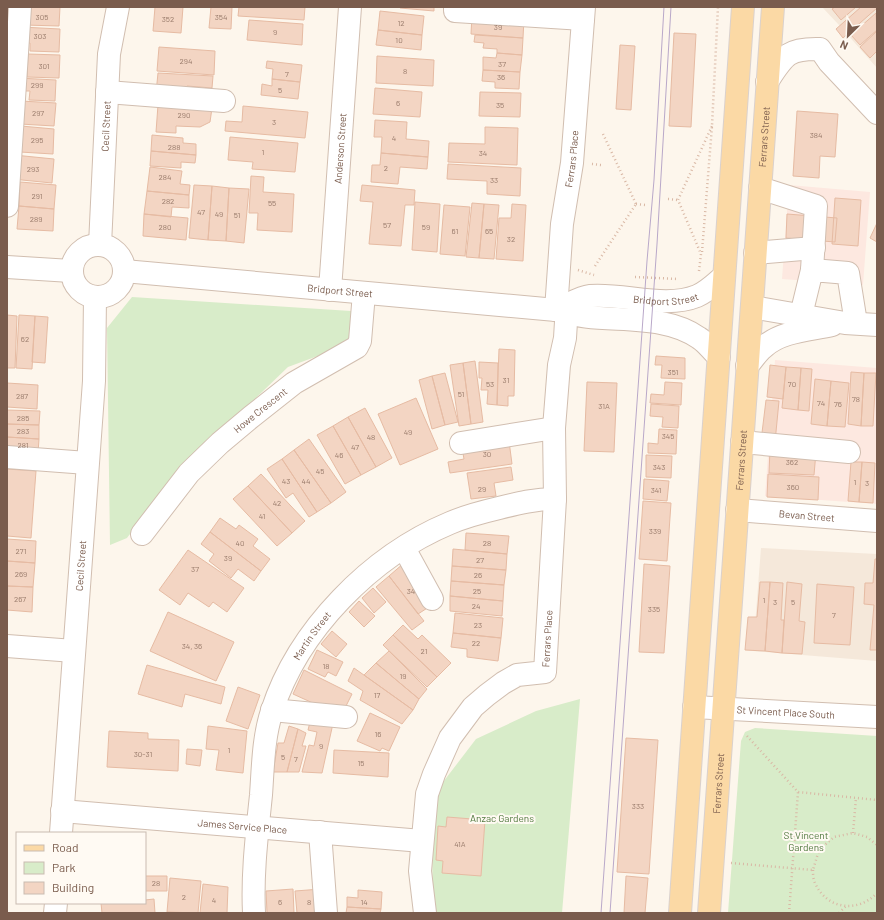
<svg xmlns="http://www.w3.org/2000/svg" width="884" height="920" font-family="Barlow,sans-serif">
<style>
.residential{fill:#f5e8da}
.commercial{fill:#fde8e0}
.green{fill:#d8ecc9}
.building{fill:#f3d5c3;stroke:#e6bba3}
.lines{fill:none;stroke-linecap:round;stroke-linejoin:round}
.minor-casing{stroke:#d1beb0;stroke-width:24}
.major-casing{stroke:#dad1cd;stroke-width:24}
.path{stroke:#d9b8a5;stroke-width:2.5;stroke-dasharray:1 3;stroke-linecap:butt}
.minor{stroke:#fff;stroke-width:22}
.major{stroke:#fbd9a5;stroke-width:22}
.tram{stroke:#b9a8c9;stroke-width:1}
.labels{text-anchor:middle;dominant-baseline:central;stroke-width:4;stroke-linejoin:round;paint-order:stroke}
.number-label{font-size:8px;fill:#987a6a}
.street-label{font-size:10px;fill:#7a5c4d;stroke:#fffaf3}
.park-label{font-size:10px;fill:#537a41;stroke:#fffaf3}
</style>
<rect width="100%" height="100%" fill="#fdf6ec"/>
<path class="residential" d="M822,7H877V68L839,25Z
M761,548L877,554V661L753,651Z"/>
<path class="commercial" d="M789,185L870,192L863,285L782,279Z
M775,360L877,368V504L765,496Z"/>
<path class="green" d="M132,297L351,311L350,344L288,367L170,481L127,538L110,545L107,328Z
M580,699L562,913H437L433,904L432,847L437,790L476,739L536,711Z
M755,728L877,736V913H728L741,741L745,732Z"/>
<path class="building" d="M30,7H60L59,26L24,25Z
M155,7H183L181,33L153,31Z
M211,7H232L231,29L209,28Z
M239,7H305L304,20L238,16Z
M400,7H434V11L400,8Z
M835,7H856L841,20L832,9Z
M861,7H877V8L843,38L836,29Z
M380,11L424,16L422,35L378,30Z
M876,13L877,30L860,45L851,35Z
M472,15L524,19L523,38L471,34Z
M249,20L303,24L302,45L247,40Z
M21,27L60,29L59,52L30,51V43H20Z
M378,30L422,35L421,50L376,45Z
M877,31V51L870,58L860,47Z
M674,33L696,34L691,127L669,126Z
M475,35L523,38L522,55L497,53V49L483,48L484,43L474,42Z
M620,45L635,46L631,110L616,109Z
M159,47L215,51L214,75L157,71Z
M497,53L522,55L520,72L483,70V57L496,58Z
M28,54L60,55L59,78L27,77Z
M377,56L434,60L433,86L376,83Z
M267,61L302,65L300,82L272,79L273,69L266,68Z
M483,70L520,72L519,89L495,88V82L482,81Z
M158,73L213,76L212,88L187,86V95L156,93Z
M18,78L56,80L55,101L29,100L30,91H18Z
M272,79L300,82L298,99L261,95L262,84L272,86Z
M375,88L422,92L420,117L373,114Z
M480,92L521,93L520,117L479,116Z
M21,101L56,103L54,126L20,124Z
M158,105L212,108L210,122L200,127L176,126V133L156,132Z
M243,106L308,112L305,138L225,131L226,121L242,122Z
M797,111L838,114L835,157L820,156L819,178L793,176Z
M375,120L407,122L406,139L429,141L428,157L381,153L382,137H374Z
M21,126L54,129L53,154L20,152Z
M485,127L518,128L517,165L448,162L449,143L485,144Z
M152,135L183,138V143L196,144V155L151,151Z
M230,137L298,143L295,172L252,169L253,162L228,160Z
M151,151L196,155L195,163L181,162V168L150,166Z
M381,153L428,157L427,169L400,167L398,184L371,182L372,165H380Z
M14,155L54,159L52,183L12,179Z
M448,164L521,168L520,196L487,194V181L447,179Z
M150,167L182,171L180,184L190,185L189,195L147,191Z
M251,176L264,177L263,192L294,194L292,232L257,230L258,213H249Z
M20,182L56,185L54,209L19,206Z
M194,185L212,186L208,240L189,238Z
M362,185L415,190L414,205H405L401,246L369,244L373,202L360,201Z
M212,186L229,188L226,241L208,240Z
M229,188L249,189L244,243L226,241Z
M147,191L189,195V208L172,207L171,217L144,214Z
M835,198L861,200L858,246L832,244Z
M415,202L440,204L437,252L412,250Z
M472,203L484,204L479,258L466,257Z
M484,204L499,205L494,259L479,258Z
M512,204L526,205L523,261L496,259L499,218H511Z
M444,205L470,207L465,256L440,254Z
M19,206L54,209L53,231L17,229Z
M144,214L188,218L186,240L143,236Z
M787,214L837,218L835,242L786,238Z
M877,223V242L870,238Z
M7,315L17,316L15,368H7Z
M19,315L35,316L32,369L16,368Z
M35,316L48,317L45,363L32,362Z
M499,349L515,350L514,396H508V406L497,405Z
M656,356L685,358V379L661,378L662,365H655Z
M475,361L483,422L471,424L463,363Z
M479,362L498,363L497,405L487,404L488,390H481L482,378H479Z
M463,363L471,424L459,426L450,365Z
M770,365L786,367L783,399L767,397Z
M786,367L801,368L798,410L782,408Z
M801,368L812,369L809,411L798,410Z
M851,372L864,373L861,426L848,424Z
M445,373L458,422L445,425L432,376Z
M864,373H876L873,426H861Z
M432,376L445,425L432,429L419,380Z
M815,379L831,381L827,426L811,424Z
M831,381L849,383L845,427L827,426Z
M587,382L617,383L614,452L584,451Z
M665,382L682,383L681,405L650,403L651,394L664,395Z
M7,383L38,385L37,409L7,407Z
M416,398L438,449L400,465L378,414Z
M766,400L779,401L775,442L761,441Z
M651,404L679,406L678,428L662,427L663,417L650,416Z
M365,408L392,458L376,467L348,417Z
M7,410L40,411L39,425L7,424Z
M348,417L376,467L361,475L333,426Z
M7,424L39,425V439L7,437Z
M333,426L361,475L345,484L317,435Z
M659,429L677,430L676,454L648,453V443L658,444Z
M7,437L39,439L38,453L7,452Z
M309,439L346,492L331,503L294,450Z
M509,441L512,464L450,473L448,462L464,459L462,448Z
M770,449L816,452L814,475L769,473Z
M294,450L331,503L317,512L282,459Z
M646,455L672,456L671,478L646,477Z
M282,459L317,512L309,517L293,493L286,498L267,469Z
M851,462H862L859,502L848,501Z
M862,462L875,463L873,503L859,502Z
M511,467L513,480L494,483L496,496L471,499L467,473Z
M7,469L36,471L31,538L7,536Z
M261,474L305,521L292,533L248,486Z
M768,474L819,477L818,500L767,497Z
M644,479L669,481L667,501L643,499Z
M248,486L292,533L277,546L233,499Z
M643,501L671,503L667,561L639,559Z
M220,518L236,529L239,525L258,539L253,546L270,559L261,571L210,532Z
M210,532L261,571L254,581L238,569L231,578L209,561L214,554L201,544Z
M466,533L509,536L507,554L465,550Z
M7,539L36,541L35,563L7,561Z
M453,549L507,554L506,570L452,566Z
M188,550L244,588L227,612L213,602L209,607L188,593L180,605L159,590Z
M875,559H877V650H870L874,605L864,604L865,583H873Z
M7,561L35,563L33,587L7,586Z
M404,563L432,605L418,614L389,576Z
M644,564L670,566L664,653L639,652Z
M452,566L506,570L504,585L451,581Z
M389,576L424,621L412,630L376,587Z
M451,581L504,585L503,601L450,596Z
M760,582H770L765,651L745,650L748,617H757Z
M770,582L783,583L781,620H784L782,653L765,651Z
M787,582L802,584L799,621L805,622L802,654L782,653Z
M817,584L854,587L850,645L814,643Z
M7,586L33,587L32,612L7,610Z
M373,588L386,602L374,613L362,598Z
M450,596L503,601L502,616L450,611Z
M359,601L375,616L364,627L349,612Z
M168,612L234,642L216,681L150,651Z
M455,613L503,618L501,638L453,633Z
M403,625L418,639L422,635L451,663L437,677L393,635Z
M332,631L347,644L336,657L321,644Z
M453,633L501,638L498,661L467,657V649L451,647Z
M393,635L437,677L427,687L383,645Z
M317,650L343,662L336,676L328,672L325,677L308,669Z
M389,651L427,689L419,699L376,663Z
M376,663L419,699L413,710L364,675Z
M147,665L225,687L221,704L185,694L182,707L138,694Z
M354,668L413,710L402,724L360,700L363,691L348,681Z
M304,670L352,694L343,712L326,709L293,694Z
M238,687L260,695L248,729L226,721Z
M370,713L400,727L389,751L382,748L380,751L357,741Z
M311,718L334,719L322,773L302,772L309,745L314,746L317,732L308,730Z
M208,726L247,731L243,773L216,770L219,750L206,749Z
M289,726L298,729L287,772H273L278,743H284Z
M298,729L306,733L302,746H306L299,772H287Z
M109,731L148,733V739L179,740L178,771L107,767Z
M626,738L658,740L649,874L617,872Z
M187,749L202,750L200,766L186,764Z
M334,750L389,753L388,777L333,773Z
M447,817L485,820L481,876L442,873L443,861L436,860L438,826L446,827Z
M145,876H167V891H145Z
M626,876L648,878L645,913H624Z
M170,878L201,881L198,913L167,912Z
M203,884L228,887L227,913H200Z
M293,889L294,913H267L266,891Z
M321,889L323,913H297L295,891Z
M358,890L382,892L381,909L347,907V897L358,898Z
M154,899L155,913H102L101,903H145V900Z
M347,907L381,909L380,913H346Z"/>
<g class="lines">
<defs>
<g id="minor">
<path d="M455,7V11L583,19"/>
<path d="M767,82C784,56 787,48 820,49L829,62L877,113"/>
<path d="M107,92L224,101"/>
<path d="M760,188L816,206L812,270"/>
<path d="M7,206L20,7"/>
<path id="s1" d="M100,245L109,54L118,7"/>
<circle cx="98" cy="271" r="26"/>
<path d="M755,253L814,248"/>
<path d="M7,267L71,271"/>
<path id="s2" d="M124,271L556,310C601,326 659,310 699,338C707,343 712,351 719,357"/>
<path id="s3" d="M330,290L350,7"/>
<path d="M752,307L845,323L877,325"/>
<path id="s4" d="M556,310L562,224L572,163L584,7"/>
<path id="s5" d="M556,310C567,306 579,297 590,296C624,293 665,309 697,296C707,292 716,283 724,276"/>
<path d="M801,315L812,270L848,273L856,323"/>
<path d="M747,366C753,360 757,352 764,347C781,331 810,330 832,325"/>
<path d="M742,442L849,452"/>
<path d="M461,443L554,428"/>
<path d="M7,457L87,463"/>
<path id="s6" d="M737,510L877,521"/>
<path id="s7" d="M142,534L189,473L220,443L251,417L294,383L357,347L360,341L364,293"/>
<path d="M404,548L432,599"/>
<path d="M7,646L74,651"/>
<path id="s8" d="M694,707L877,717"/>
<path d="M272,710L346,717"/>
<path id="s9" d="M62,811L422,841"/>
<path d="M320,832L326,913"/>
<path id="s10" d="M61,833L94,381L95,297"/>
<path d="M55,913L56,903"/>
<path id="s11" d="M254,913C252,874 257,834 261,795C263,768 263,738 272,711C298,630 371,556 450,523C466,516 482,512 499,508C519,503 535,499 555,499"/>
<path id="s12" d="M425,913L420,871L427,794L434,774L450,738L473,707L487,695L503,683L517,675L545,672L555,499L554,428L559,365L565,338L567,305"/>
</g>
<g id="major">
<path d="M680,913L743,7"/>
<path id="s13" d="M709,913L773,7"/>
</g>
</defs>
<use href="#minor" class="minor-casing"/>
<use href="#major" class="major-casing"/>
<path class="path" d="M603,134L636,204
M592,164L601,165
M668,199L678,200
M636,204L646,205
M702,252L712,126L718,7
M595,266L636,204
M578,270L594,275
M699,271L701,254L678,200L712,126
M635,277L678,279
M747,736L798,792L877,800
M853,833L856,798
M731,863L813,870L819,850L834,837L853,833L867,837L877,845
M813,870C813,874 813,879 815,883C827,910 858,913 877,893
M789,913L798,792
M839,913L846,906"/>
<use href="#minor" class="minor"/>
<use href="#major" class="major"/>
<path class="tram" d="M601,913L647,261L654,180L664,7
M610,913L657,244L671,7"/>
</g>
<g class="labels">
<g class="number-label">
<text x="42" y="17">305</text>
<text x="221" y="17">354</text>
<text x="168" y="19">352</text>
<text x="401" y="23">12</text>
<text x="498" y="27">39</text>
<text x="275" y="32">9</text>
<text x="40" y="36">303</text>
<text x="399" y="40">10</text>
<text x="186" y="61">294</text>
<text x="502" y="64">37</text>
<text x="44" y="66">301</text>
<text x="405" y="71">8</text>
<text x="287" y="74">7</text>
<text x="501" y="77">36</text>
<text x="37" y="85">299</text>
<text x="280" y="90">5</text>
<text x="398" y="103">6</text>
<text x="500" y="105">35</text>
<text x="38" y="113">297</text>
<text x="184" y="115">290</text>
<text x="274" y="122">3</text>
<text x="816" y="135">384</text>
<text x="394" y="138">4</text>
<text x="37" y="140">295</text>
<text x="174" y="147">288</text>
<text x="263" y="152">1</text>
<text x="483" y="153">34</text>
<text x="386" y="168">2</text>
<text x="33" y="169">293</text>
<text x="165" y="177">284</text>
<text x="494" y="180">33</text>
<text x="37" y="196">291</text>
<text x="168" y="201">282</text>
<text x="272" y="203">55</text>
<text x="201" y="212">47</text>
<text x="219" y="214">49</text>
<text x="237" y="215">51</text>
<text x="36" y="219">289</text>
<text x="387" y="225">57</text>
<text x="165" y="227">280</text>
<text x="426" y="227">59</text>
<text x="455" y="231">61</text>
<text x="489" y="231">65</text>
<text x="511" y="239">32</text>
<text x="25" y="339">62</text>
<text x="673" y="372">351</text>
<text x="506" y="380">31</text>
<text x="490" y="384">53</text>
<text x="792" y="384">70</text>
<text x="461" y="394">51</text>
<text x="22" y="396">287</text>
<text x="856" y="399">78</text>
<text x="821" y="403">74</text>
<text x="838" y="404">76</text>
<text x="604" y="406">31A</text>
<text x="23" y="418">285</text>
<text x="23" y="431">283</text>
<text x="408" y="432">49</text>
<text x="668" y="436">345</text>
<text x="371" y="437">48</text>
<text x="23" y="445">281</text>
<text x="355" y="447">47</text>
<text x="487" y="454">30</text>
<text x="339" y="455">46</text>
<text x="792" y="462">362</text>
<text x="659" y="467">343</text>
<text x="320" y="471">45</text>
<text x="286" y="481">43</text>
<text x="306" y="481">44</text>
<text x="855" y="482">1</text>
<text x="867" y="483">3</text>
<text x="793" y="487">360</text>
<text x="482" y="489">29</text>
<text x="656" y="490">341</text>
<text x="277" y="503">42</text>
<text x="262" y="516">41</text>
<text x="655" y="531">339</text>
<text x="240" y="543">40</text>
<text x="487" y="543">28</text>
<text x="21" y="551">271</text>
<text x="228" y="558">39</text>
<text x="480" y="560">27</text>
<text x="195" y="569">37</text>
<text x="21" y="574">269</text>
<text x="478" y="575">26</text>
<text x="411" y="591">34</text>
<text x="477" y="591">25</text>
<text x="20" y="599">267</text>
<text x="764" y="600">1</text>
<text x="775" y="602">3</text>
<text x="793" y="602">5</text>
<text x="476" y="606">24</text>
<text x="654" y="609">335</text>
<text x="834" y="615">7</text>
<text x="478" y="625">23</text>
<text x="476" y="643">22</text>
<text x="192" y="646">34, 36</text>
<text x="424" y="651">21</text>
<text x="326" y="666">18</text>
<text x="403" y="676">19</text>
<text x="377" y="695">17</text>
<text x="378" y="734">16</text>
<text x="321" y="746">9</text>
<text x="229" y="750">1</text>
<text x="143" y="754">30-31</text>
<text x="283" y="757">5</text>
<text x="296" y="759">7</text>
<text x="361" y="763">15</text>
<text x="638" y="806">333</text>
<text x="460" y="844">41A</text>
<text x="156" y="883">28</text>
<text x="184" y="897">2</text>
<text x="214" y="900">4</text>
<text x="280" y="902">6</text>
<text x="309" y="902">8</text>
<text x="364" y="902">14</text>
</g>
<g class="street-label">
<text stroke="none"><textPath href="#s1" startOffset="119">Cecil Street</textPath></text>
<text stroke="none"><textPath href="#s13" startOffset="778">Ferrars Street</textPath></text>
<text stroke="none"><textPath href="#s3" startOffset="142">Anderson Street</textPath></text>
<text stroke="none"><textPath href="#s4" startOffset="152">Ferrars Place</textPath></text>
<text stroke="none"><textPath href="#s2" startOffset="217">Bridport Street</textPath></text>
<text stroke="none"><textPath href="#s5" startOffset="113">Bridport Street</textPath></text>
<text stroke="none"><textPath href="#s7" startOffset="172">Howe Crescent</textPath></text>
<text stroke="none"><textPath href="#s13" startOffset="454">Ferrars Street</textPath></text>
<text stroke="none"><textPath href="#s6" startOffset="70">Bevan Street</textPath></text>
<text stroke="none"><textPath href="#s10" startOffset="268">Cecil Street</textPath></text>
<text stroke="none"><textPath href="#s11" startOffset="289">Martin Street</textPath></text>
<text stroke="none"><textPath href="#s12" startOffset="335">Ferrars Place</textPath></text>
<text stroke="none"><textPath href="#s8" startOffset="92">St Vincent Place South</textPath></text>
<text stroke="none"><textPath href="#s13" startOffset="130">Ferrars Street</textPath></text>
<text stroke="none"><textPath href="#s9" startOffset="181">James Service Place</textPath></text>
</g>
<g class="park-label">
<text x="502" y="818">Anzac Gardens</text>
<text x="806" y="835">St Vincent<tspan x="806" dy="12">Gardens</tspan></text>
</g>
</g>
<rect width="884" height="920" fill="none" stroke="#7a5c4d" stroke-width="16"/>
<rect x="16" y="832" width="130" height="72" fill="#fffaf3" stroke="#cabbb1"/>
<rect x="24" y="845" width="20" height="6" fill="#fbd9a5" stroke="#cabbb1"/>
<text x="52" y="852" font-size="12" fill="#7a5c4d">Road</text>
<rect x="24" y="862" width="20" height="12" fill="#d8ecc9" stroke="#cabbb1"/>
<text x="52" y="872" font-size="12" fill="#7a5c4d">Park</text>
<rect x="24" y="882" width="20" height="12" fill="#f3d5c3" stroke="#cabbb1"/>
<text x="52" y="892" font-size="12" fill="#7a5c4d">Building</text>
<g transform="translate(848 36) rotate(204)" stroke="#fffaf3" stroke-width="3" paint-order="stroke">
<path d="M0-3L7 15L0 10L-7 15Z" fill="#7a5c4d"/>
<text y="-6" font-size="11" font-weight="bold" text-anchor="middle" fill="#7a5c4d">N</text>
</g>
</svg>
